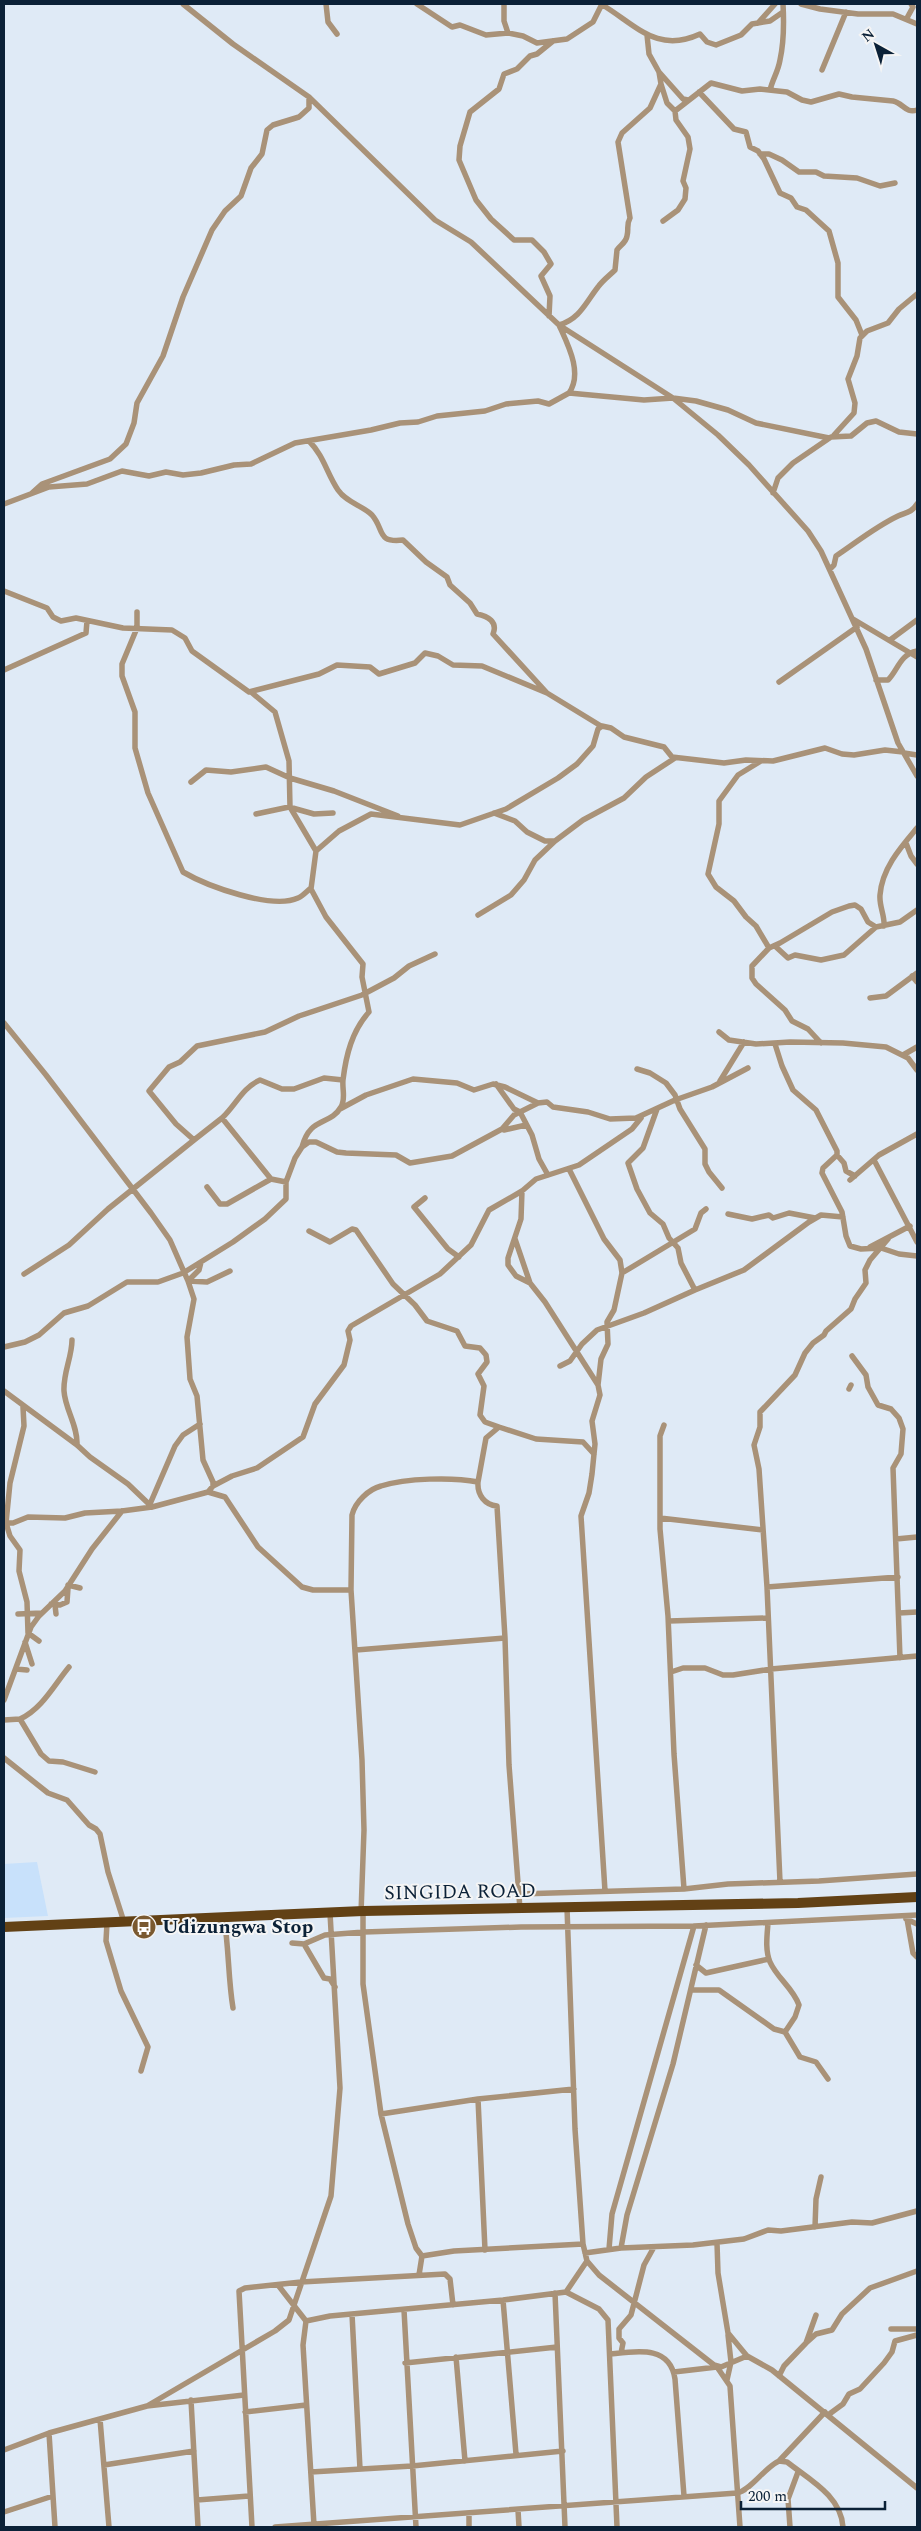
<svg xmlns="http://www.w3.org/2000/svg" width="921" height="2531" font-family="Spectral,serif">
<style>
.built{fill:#c8e1fb}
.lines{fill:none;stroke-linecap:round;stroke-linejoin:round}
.minor{stroke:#a99278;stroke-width:5.5}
.trunk{stroke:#624115;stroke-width:10}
.labels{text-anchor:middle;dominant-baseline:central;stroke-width:4;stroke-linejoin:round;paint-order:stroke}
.street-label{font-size:20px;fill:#0b2137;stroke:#f5f5f5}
.poi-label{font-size:20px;font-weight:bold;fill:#0b2137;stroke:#f5f5f5;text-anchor:start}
</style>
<rect width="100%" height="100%" fill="#dfeaf6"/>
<path class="built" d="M37,1862L48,1916L4,1918V1864Z"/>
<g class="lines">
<path class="minor" d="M183,4L233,44L309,97L435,220L471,242L559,325L673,398L718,435L749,465L808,531L821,551L866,649L898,743L917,776
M326,4L328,22L337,34
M417,4L452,27L460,25L486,35L508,33
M504,4V21L508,33L523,36L537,43L567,39L593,22L602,4
M601,4C636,25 657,54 700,34L707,42L716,45L741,35L752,24L770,21L783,12
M801,4L820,9L858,14H893L917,24
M907,18L913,7L911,4
M758,23L775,4
M822,70L846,12
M659,72L683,99L688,100
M661,84L667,103L675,111L676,120L688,137L690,149L683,181L686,188L685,199L678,210L663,221
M770,90C773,78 778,72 780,60C784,42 784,22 783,4
M699,92L734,129L746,132L750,147L758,151L764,159L780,193L791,198L797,207L806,210L829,231L838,263V297L856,320L862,335
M675,111L711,83L742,91L760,89L787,92L802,100L811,102L839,94L852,97L893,101C903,103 906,114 917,110
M760,154H769L782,160L799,172H816L824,176L857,178L880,186L895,183
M549,316L550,296L541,276L551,264L544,252L532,240H514L491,219L476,200L459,160L460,146L470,112L499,89L504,74L517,69L530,56L537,54L553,41
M569,393C583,373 568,345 559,325C580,319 586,302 598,287C603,280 609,276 615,270L617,250C620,245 626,243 627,236C629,229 626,225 630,218L618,142L622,133L650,108L661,84L659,72L649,54L647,35
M834,435L854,413L855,403L848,379L857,356L860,338L867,331L888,323L899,309L917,294
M309,441C324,456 327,474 338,490C347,503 362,505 372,515C385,530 376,543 403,540L426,562L447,577L450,585L470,603L477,614C488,616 498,622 493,634L547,693L601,726
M32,493L42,484L110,459L126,444L134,423L137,403L163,356L183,297L212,230L225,211L241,196L251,168L262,154L267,130L273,125L299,117L309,108V97
M773,493L778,478L793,463L831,437L851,436L867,423L876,421L899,432L917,434
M4,504L49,487L87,484L122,471L149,476L166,472L183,475L201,473L234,465L251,464L295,443L371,430L400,423L418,422L437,416L485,411L506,404L538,401L549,404L569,393L644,400L673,398L696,401L728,410L756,423L829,438
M830,569L834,565L836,556C857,542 875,527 898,516C907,512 911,513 917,504
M4,591L47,608L53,617L61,621L76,618L123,628L172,630L185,638L192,651L249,692L319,674L337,665L370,667L379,674L415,663L425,653L438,656L453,665L482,666L547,693
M137,612V628L122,664V676L135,712V748L148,793L183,872C207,886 272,910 298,898C303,896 307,891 311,888
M853,619L917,657
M890,640L917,620
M4,670L86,633L87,621
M876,680H888C898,670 900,654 917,651
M779,682L857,627
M251,692L275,712L289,761L290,807L316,851
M904,753L917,755
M761,761L738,775L719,801V824L708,874L716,887L734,901L746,917L756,926L769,948
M191,782L206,770L231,772L266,767L290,778L334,791L398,816
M494,813L515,821L527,832L545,841H555L583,820L624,798L646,777L675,758
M256,814L289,807L314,814L333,813
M906,843L911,856L917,864
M478,915L511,895L524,880L535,860L555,841
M884,926C885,916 879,906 880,895C882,868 901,847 917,828
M775,946L788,958L795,955L821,960L844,955L876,927
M912,976L917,982
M870,998L886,996L917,973
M4,1023L46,1075L151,1213L170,1240L188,1281L207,1282L230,1271
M719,1032L729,1040L756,1044L790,1042L843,1043L886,1047L908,1058L917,1070
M821,1043L808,1029L792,1021L785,1010L756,984L752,978V966L769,948L780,943L832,912L849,906L855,905L861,909L868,922L876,927L900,922L917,910
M775,1044L782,1066L793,1090L816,1110L837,1151V1155L823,1168L822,1173L842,1212L846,1236L850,1246L861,1249L881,1248L899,1254L917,1256
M903,1055L917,1047
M637,1069L650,1073L666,1083L675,1095L680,1109L705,1149V1164L709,1172L722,1188
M720,1081L744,1042
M496,1084L514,1109L520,1112L532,1135L539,1159L548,1175
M340,1109L366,1095L413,1079L457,1083L474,1090L493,1084L505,1087L538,1103
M222,1118C236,1105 242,1088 260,1080L282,1089H294L324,1078L343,1080
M504,1130L526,1125
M302,1147C310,1116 330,1126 341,1107C346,1099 342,1089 343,1080C346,1055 352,1031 369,1012L362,977L363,964L326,917L311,889L316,851L339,831L371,814L460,825L506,809L558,778L577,764L593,746L598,729L602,726L611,728L624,737L664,747L672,757L724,763L746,760L773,761L825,748L842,754L854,755L885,750L903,752L902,750
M837,1155L844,1163L846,1171L855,1176
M874,1160L917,1242
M569,1169L604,1239L620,1260L622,1273L614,1310L607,1322L608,1344L601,1359L598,1385
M850,1180L879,1155L917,1134
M286,1182L271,1179L222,1118L194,1140L176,1124L149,1091L169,1067L180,1062L197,1046L265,1032L299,1016L362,995L394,978L409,966L435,954
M207,1187L220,1204H227L271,1179
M522,1191L521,1219L508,1258V1265L516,1276L530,1283L545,1302L598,1385L600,1395L592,1421L595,1444L592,1474L589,1493L581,1516L605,1891
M425,1198L414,1207L448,1249L459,1257
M728,1214L752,1219L769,1215L773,1218L789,1213L815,1218
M309,1231L330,1242L352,1229L356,1230L393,1284L415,1305L427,1321L457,1331L465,1346L480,1348L486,1355L487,1362L478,1374L484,1386L480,1415L485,1422L499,1427
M515,1239L530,1283
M870,1247L910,1226
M201,1262L199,1270L188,1281L194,1299L187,1337L190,1379L197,1396L203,1460L213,1482V1486
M622,1273L695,1229L701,1213L706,1209
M24,1274L69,1245L108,1209L194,1140
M695,1290L744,1270L809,1222L821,1215L843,1217
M72,1340C72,1357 63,1373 64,1391C65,1409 78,1426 77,1445
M4,1347L25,1342L39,1335L64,1313L88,1306L127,1282H158L183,1273L233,1242L265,1219L286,1199V1182L295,1158L302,1147L309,1142H316L337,1152L346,1153L396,1155L410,1163L452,1156L502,1129L514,1115L538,1103L547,1102L553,1107L588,1112L610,1119L636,1118L675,1100L712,1087L748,1068
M852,1356L866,1375L868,1387L878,1405L891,1409L899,1418L903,1429L901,1454L893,1468L900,1658
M560,1366L570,1361L582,1344L597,1330L644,1313L695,1290L681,1263L678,1248L669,1238L663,1224L650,1213L637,1189L628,1163L643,1148L657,1109
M849,1389L851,1385
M4,1391L77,1445L90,1457L128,1484L152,1507
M23,1407L24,1426L10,1483L6,1523L10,1536L20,1550L19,1571L27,1602L28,1633L39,1641
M664,1425L660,1436V1529L668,1616L674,1754L684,1889
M478,1482L486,1438L499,1427L536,1439L583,1442L594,1454
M208,1492L213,1486L232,1476L257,1468L303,1437L315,1404L344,1365L350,1340L348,1331L351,1326L440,1274L471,1245L489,1210L522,1191L536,1179L579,1165L632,1129L641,1118
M150,1504L175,1446L183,1435L200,1424
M660,1518L763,1530
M4,1523H13L28,1517L65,1518L85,1513L122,1511L152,1507L208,1492L225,1497L258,1547L302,1587L313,1590H351L362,1760L364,1830L361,1913
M896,1539L917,1537
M68,1585L80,1588
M767,1587L898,1577
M351,1590L352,1515C355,1502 369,1489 381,1486C406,1478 453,1477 478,1482C477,1495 485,1505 497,1506L505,1638L509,1765L520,1909
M51,1604L60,1605L67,1602L68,1588
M55,1605L56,1614
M899,1613L917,1612
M18,1614L42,1613
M669,1621L768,1618
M25,1642L32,1664
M356,1650L505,1638
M16,1669L27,1670
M671,1672L683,1668H705L723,1675H733L771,1669L917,1656
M4,1700L31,1627L39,1616L65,1591L92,1549L122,1511
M20,1719C42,1709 54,1685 69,1667
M4,1720L20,1719L41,1754L49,1761L63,1762L95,1772
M4,1758L48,1793L67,1800L89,1825L96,1829L100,1834L108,1872L124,1922
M780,1882L767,1587L759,1469L754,1445L760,1427V1412L795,1375L805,1353L813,1343L824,1335L826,1331L851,1309L855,1299L866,1283L865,1270L870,1260L888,1239
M519,1894L684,1889L728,1884L819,1881L917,1874
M567,1908L575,2129L583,2244L587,2261L599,2275L714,2365L721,2367L747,2356L772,2370L917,2488
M363,1911V1984L381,2114L408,2224L416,2248L422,2256L454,2251L583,2244
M224,1918C229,1948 228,1978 233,2008
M906,1919L917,1924
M907,1919L913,1953L917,1957
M107,1923L106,1941L121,1991L148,2047L141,2071
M768,1923C767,1936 765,1950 770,1962C777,1978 793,1988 799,2005L795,2017L785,2032
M292,1943L304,1944L324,1978L330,1979L335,1987
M304,1944L325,1935L364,1932L521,1927L694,1926L917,1915
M696,1965L706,1973L769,1959
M691,1990H719L774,2029L785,2032
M785,2032L800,2057L816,2062L828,2079
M478,2099L485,2250
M381,2114L478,2099L574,2089
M815,2227L816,2199L821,2177
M717,2243L718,2273L728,2333L747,2356
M621,2248L627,2215L673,2064L706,1925
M609,2249L612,2214L694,1926
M585,2253L621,2248L693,2245L744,2239L768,2230L781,2231L852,2222L872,2223L917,2211
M419,2275L422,2256
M278,2285L306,2321
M566,2292L587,2261
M555,2293L565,2527
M503,2300L516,2454
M404,2310L416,2527
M352,2314L360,2469
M891,2329H917
M806,2343L816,2334L832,2330L842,2314L870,2288L917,2271
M621,2353L623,2343L619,2338V2329L631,2315L644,2265L654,2247
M611,2354C637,2351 670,2345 675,2379L684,2496
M456,2357L465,2461
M405,2363L557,2347
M674,2372L717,2367L730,2386L740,2527
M779,2376L784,2366L806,2343L816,2315
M727,2380L731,2362L728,2335
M191,2400L198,2527
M147,2406L275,2331L289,2320L291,2314L331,2196L340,2088L330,1913
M245,2412L306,2405
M828,2415L843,2404L849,2394L860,2389L884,2363L892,2352L895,2341L917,2335
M100,2419L109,2527
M49,2433L55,2527
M4,2450L49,2433L147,2406L244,2395
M779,2461L825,2412
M104,2465L194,2451
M311,2472L412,2466L563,2451
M197,2500L249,2496
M518,2510L519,2527
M4,2512L53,2496
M469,2514V2527
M314,2525L303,2345L306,2321L330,2316L503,2300L566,2292L599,2309L608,2320L617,2527
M252,2527L239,2291L245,2288L301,2282L445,2274L450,2279L453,2305
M275,2527L737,2493C751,2490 764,2468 779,2461L787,2462C810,2480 841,2496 843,2527
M790,2527L788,2499L798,2472"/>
<path class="trunk" d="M4,1927L363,1911L798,1903L917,1897"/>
</g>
<defs>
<symbol id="bus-disc" viewBox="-11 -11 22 22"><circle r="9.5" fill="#7a5930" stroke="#f5f5f5"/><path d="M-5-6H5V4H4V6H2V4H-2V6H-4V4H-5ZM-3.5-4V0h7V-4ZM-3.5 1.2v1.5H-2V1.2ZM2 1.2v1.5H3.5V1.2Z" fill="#fff"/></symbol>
</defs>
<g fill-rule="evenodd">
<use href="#bus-disc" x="130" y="1913" width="28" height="28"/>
</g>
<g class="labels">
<g class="street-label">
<text transform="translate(460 1892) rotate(-1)">SINGIDA ROAD</text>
</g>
<g class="poi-label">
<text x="162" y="1927">Udizungwa Stop</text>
</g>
</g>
<rect width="921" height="2531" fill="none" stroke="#0b2137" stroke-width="10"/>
<g transform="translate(876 45) rotate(321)" stroke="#f5f5f5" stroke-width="4" paint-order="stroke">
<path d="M0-4L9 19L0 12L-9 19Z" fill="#0b2137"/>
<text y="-8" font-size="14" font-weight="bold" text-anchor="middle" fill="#0b2137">N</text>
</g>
<path d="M741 2501v8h144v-8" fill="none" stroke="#0b2137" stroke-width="2.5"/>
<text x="748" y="2501" font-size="15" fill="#0b2137" stroke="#f5f5f5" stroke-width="4" paint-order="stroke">200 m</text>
</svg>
